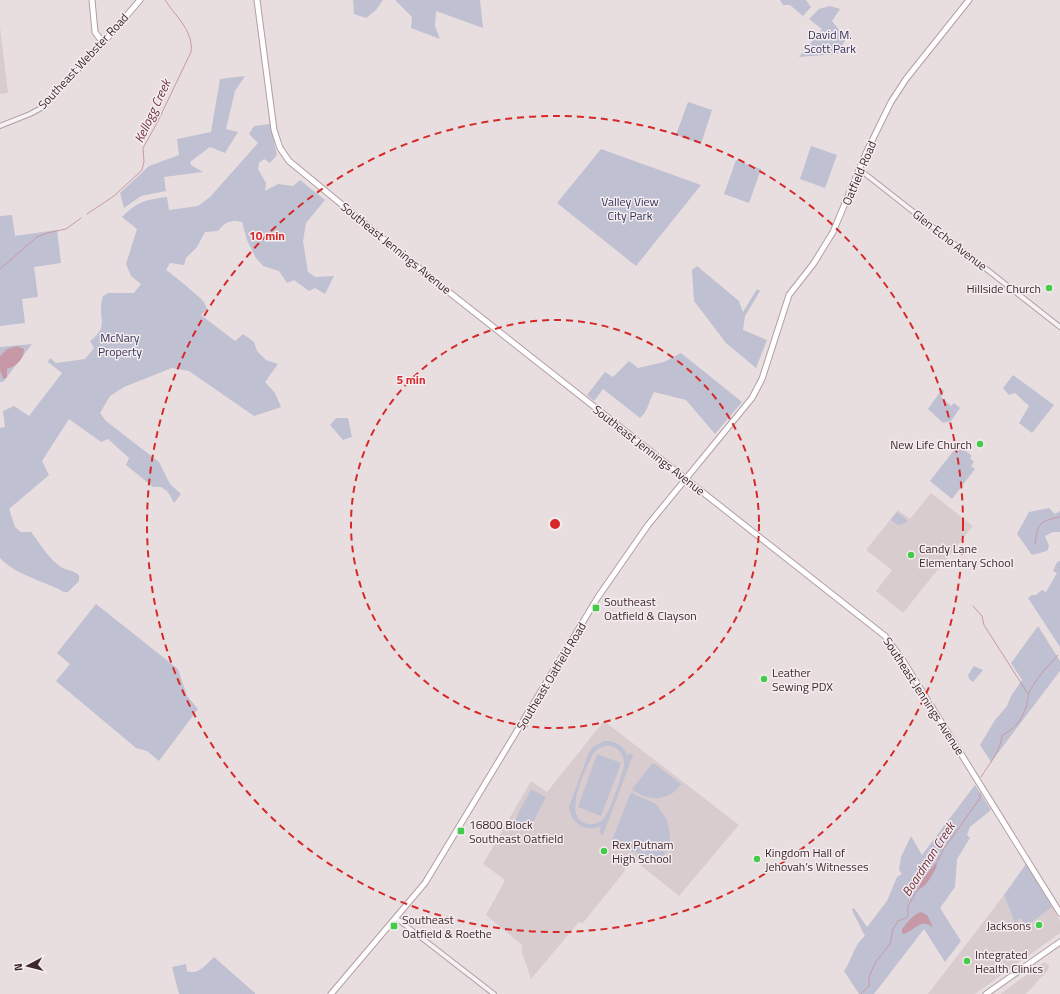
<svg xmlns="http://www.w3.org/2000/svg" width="1060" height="994" font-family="'Titillium Web',sans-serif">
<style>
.built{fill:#d9ccce}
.green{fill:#bfc0d1;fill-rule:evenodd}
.water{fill:#c799a6}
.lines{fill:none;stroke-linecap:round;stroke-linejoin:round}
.stream{stroke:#c799a6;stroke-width:1}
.minor-casing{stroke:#aea0a2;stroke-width:6}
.major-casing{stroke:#b39ea2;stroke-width:7}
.minor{stroke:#f6f1f2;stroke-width:4}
.major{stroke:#fff;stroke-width:5}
.ring{fill:none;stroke:#d62828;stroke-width:2;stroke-dasharray:7 5}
.poi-dot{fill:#43cc4a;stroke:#f5edef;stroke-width:1.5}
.labels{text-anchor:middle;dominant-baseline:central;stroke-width:3;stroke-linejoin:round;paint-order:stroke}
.park-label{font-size:12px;fill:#35355a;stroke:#f5edef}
.street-label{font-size:12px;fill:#3e272b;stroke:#f5edef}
.poi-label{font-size:12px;fill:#3e272b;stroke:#f5edef;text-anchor:start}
.water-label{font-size:13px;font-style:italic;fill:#713242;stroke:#f5edef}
.centre{fill:#d62828;stroke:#f5edef;stroke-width:2}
.ring-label{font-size:12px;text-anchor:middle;font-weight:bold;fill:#d62828;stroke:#f5edef;stroke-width:3;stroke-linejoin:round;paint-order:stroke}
</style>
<rect width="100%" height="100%" fill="#e8dee0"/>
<path class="built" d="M0,27L8,93L0,94Z
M931,493L973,526L903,613L876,591L892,570L866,550L898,510L910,519Z
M604,721L739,825L679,896L629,856L624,872L583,923L579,922L531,979L522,953V945L486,915L505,880L483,864L531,781L547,792Z
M1004,895L1015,922L1020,918L1027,926L1052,907L1060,921V933L975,994H928Z
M1044,962L1049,965L1048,970L1026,994H1000Z"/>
<path class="green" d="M353,0H383L376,10L366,18L354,14Z
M395,0H480L483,28L436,11L435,26L440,39L411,28L412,17Z
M780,0H806L811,7L803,16L790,5H783Z
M830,6L840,9L832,21L846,39L837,54L799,57L822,29L809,19L819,9Z
M245,76L235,91L226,129L238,132L225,153L210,147L190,162L191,165L203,172L164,177L166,191L141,196L124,208L120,193L149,166L179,155L177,139L211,132L220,79Z
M688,102L712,110L701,144L676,135Z
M270,124L277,155L270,163L264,159L259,163L258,169L266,183L265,191L278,184L293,186L300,180L325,200L306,223L303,241L308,272L315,277L334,276L325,294L315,288L309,291L294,280L287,283L279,271L263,266L256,258L247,240L242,222C230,219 225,222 218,231L205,232L197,247L186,258L184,265L170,263L166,270C170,272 200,297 203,301C205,303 206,307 207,309L201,315L235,341L243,334L254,342L257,351L266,360L278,364L265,382L275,393L281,407L254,416L189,371L172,368L124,387L110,396L100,413L106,421L159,462L170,484L181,494L174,503L168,492L161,487H153L126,465L129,458L108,439L101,442L69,419L42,461L49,475L9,509L15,527L21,532H31C39,542 47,556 57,564C64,571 72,569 79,575V581L68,592H64C43,580 17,576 0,558V428L5,427L3,411L14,406L29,416L62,373L48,362L50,358L56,363L85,359L94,348L90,341C111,326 96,316 103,296L108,293H134L141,284L131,276L126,264L137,229L122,217C138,201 145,200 167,197L169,210L198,206L210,197L258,143L249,134L254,126Z
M811,146L837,155L825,188L800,179Z
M601,149L701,185L636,266L557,203Z
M736,160L761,169L749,203L724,194Z
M12,215L15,236L57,230L61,263L34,267L38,297L22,299L25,323L0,326V216Z
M697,266L739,301L743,312L757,289L760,291L745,316L743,330L767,340L756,368L726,343L694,301L692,270Z
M32,344L3,382H0V347Z
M681,353L742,402L715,434L686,400L654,392C648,402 649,410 640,418L603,389L594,401L587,395L605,372L613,377L629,361L638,368L664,362Z
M1013,375L1054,405L1032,433L1019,423L1029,406L1015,393L1009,395L1003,388Z
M942,389L944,391L941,397L951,406L954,403L960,408L951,421L943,423L928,409Z
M336,418H348L352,437L343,440L330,425Z
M958,445L972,456L970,458L974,462L971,466L975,469L952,499L930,481Z
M1049,508L1055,514L1060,511V532H1053L1045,536L1049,546L1047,551L1032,555L1017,534L1029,512Z
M897,512L908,521L906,523L898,525L891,520Z
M1060,561V647L1028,598L1032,595H1036L1042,590L1046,592L1057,573L1053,571L1057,562Z
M96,604L178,669L187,696L198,709L159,761L147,751L136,748L56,681L70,664L57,653Z
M1038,626L1060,661V671L991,762L980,745L995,720L1007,706L1011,696L1022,680L1011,663Z
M974,666L983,670L973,682L969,679L968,675Z
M604,741C615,740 624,746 628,756L629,753L633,755L603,835L599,833L601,826C586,833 571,824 569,807L589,752L594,746ZM605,746C617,745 625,753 624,766C621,778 611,809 604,818C600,823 594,825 588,824C560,819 586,769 593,754L599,748Z
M597,754L621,763L601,816L578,807Z
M652,764H655L681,784C670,802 647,802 632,789Z
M975,785L991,810L970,827L967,835L970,838L957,859L955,887L940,908L961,941L945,962L924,929L874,994H859L844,971C853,958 853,946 865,936L852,910L854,908L867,927L887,901L897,877L902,874L899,870L901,857L911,836L922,855Z
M531,789L546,797L529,830L514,822Z
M632,793L656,804L667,820L670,835V843L662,859L658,861L613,844L612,840L630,794Z
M1026,864L1052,907L1027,926L1020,918L1015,923L1004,895Z
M214,957L255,993V994H179L172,967L186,964L187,971C197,976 207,964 214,957Z"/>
<path class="water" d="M17,346L24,349C24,360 16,366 7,369V377L5,379L3,378L0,370V356L7,349Z
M936,863L937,866C933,874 926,888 917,890L925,876Z
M921,912L927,915L933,927C931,926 929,925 927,924C918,921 911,934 902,934V929C907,923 913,914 921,912Z"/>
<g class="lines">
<path class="stream" d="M87,214L114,196L142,170L144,162L143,148L157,123L191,52C194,31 175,16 165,0
M0,269L37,237L47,233L66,229L81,218
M1035,544C1038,523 1039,521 1060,517
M973,606L982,616L984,625L1028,694
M981,777C989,764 1001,751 1002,735C1014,730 1022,720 1026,707C1028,700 1028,693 1032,687C1039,675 1049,665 1058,655
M936,864L943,850L980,798V793
M861,994L869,986V977L875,963L890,944L893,929L898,921L906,918L908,915V906L918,889"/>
<defs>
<path id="minor" d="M0,126L30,114L43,107L103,43
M859,169L1060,327
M396,918L494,994"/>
<path id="major" d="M92,0L95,32L103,43L140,0
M257,0L274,130L280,148L289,161L431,278L885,636L902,659L1060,913
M331,994L425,883L598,597L648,525L752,398L762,379L789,295L814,263L833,232L866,153L891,102L906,79L969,0
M986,994L1060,942"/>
</defs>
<use href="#minor" class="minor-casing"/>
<use href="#major" class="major-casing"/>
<use href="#minor" class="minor"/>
<use href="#major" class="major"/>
</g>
<g class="ring">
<circle cx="555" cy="524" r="204"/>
<circle cx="555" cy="524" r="408"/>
</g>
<g class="poi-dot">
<circle cx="1049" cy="288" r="4"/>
<circle cx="980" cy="444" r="4"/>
<circle cx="911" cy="555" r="4"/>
<rect x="592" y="604" width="8" height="8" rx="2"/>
<circle cx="764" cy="679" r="4"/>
<rect x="457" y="827" width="8" height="8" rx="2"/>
<circle cx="604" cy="851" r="4"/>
<circle cx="757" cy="859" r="4"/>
<circle cx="1039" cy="925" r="4"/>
<rect x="390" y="922" width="8" height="8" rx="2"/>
<circle cx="967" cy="961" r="4"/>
</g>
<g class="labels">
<g class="park-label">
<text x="830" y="34">David M.<tspan x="830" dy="14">Scott Park</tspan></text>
<text x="630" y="201">Valley View<tspan x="630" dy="14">City Park</tspan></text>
<text x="120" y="337">McNary<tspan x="120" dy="14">Property</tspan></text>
</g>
<g class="street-label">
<text transform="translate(83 61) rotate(-47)">Southeast Webster Road</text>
<text transform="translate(859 173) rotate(-67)">Oatfield Road</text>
<text transform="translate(950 240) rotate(38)">Glen Echo Avenue</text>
<text transform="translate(396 248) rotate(39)">Southeast Jennings Avenue</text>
<text transform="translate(649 450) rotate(38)">Southeast Jennings Avenue</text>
<text transform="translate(551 676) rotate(-59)">Southeast Oatfield Road</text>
<text transform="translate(924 696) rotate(57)">Southeast Jennings Avenue</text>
</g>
<g class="poi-label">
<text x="1041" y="288" text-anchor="end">Hillside Church</text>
<text x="972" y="444" text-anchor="end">New Life Church</text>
<text x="919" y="548">Candy Lane<tspan x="919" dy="14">Elementary School</tspan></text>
<text x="604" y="601">Southeast<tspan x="604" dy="14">Oatfield &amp; Clayson</tspan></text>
<text x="772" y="672">Leather<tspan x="772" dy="14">Sewing PDX</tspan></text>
<text x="469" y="824">16800 Block<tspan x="469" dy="14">Southeast Oatfield</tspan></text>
<text x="612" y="844">Rex Putnam<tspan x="612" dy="14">High School</tspan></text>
<text x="765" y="852">Kingdom Hall of<tspan x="765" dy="14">Jehovah’s Witnesses</tspan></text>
<text x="402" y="919">Southeast<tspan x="402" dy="14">Oatfield &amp; Roethe</tspan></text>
<text x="1031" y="925" text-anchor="end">Jacksons</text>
<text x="975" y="954">Integrated<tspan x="975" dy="14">Health Clinics</tspan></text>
</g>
<g class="water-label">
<text transform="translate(152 111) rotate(-65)">Kellogg Creek</text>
<text transform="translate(928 859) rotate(-57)">Boardman Creek</text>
</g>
</g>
<circle cx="555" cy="524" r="6" class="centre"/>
<g class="ring-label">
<text x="267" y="240">10 min</text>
<text x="411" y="384">5 min</text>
</g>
<g transform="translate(28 966) rotate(263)" stroke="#f5edef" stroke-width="3" paint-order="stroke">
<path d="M0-3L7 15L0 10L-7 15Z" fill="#3e272b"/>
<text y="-6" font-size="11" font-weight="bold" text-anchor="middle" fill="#3e272b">N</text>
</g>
</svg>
